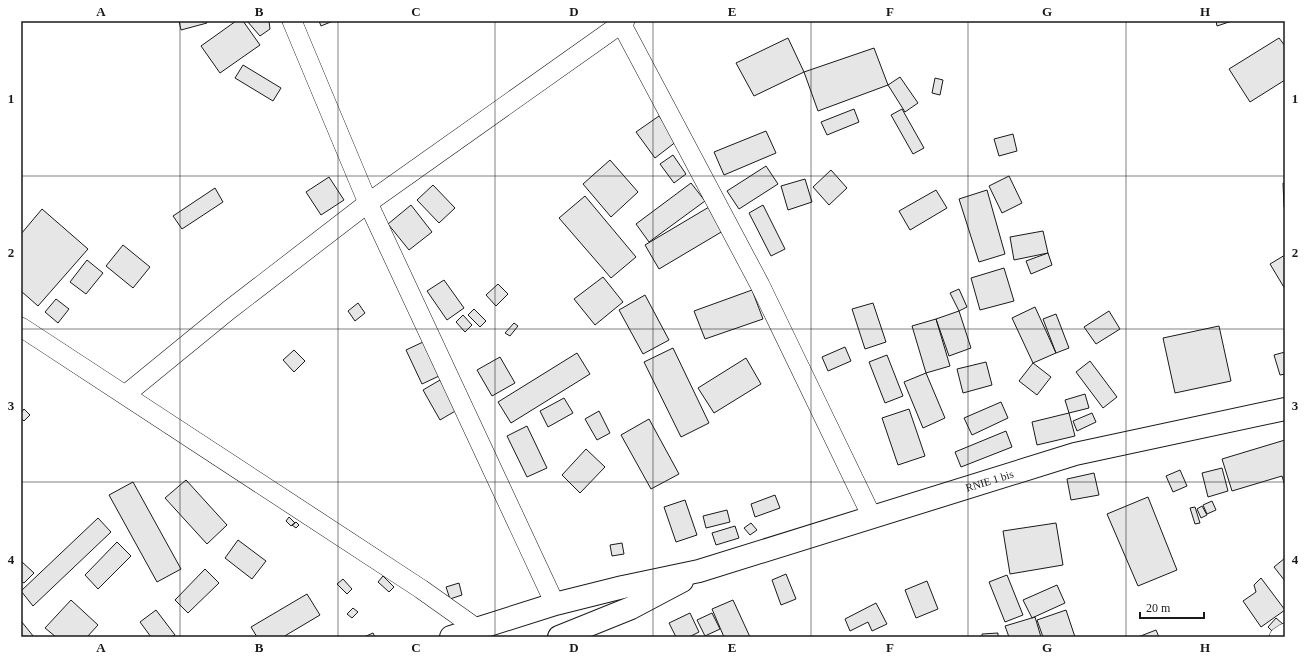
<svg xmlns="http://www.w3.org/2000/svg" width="1306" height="658" font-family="Georgia,serif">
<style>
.building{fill:#e6e6e6;stroke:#1a1a1a}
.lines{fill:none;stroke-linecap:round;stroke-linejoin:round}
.minor-casing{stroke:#1a1a1a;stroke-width:20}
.primary-casing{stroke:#1a1a1a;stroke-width:24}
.minor{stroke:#fff;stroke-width:19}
.primary{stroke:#fff;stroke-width:22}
.grid{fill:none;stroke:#1a1a1a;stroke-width:1;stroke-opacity:0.55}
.labels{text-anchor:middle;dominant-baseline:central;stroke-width:3;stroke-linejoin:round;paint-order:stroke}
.street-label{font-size:11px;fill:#1a1a1a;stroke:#fff}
.neatline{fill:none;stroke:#1a1a1a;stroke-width:1.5}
.grid-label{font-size:13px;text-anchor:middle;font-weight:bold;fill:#1a1a1a}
</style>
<rect width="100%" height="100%" fill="#fff"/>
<path class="building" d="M179,21H206L207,23L181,30Z
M236,21H243L260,45L220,73L201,46Z
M247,21H269L270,29L260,36Z
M319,21H333L321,26Z
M1216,21H1232L1217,26Z
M788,38L804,72L754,96L736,63Z
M1279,38L1285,46V80L1250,102L1229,69Z
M874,48L888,85L818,111L804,72Z
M243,65L281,88L273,101L235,78Z
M900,77L918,103L905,112L888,85Z
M935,78L943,80L940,95L932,93Z
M854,109L859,122L827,135L821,122Z
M902,109L924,148L913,154L891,115Z
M659,116L677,141L655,158L636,132Z
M766,131L776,153L724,175L714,152Z
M1013,134L1017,151L999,156L994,139Z
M673,155L686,174L674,183L660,164Z
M610,160L638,192L611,217L583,184Z
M766,166L778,184L739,209L727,191Z
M831,170L847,188L829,205L813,187Z
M1009,176L1022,203L1002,213L989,186Z
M329,177L344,200L321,215L306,192Z
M805,179L812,202L788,210L781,186Z
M691,183L705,201L649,242L636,224Z
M1283,183H1285V207H1284Z
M433,185L455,208L439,223L417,200Z
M215,188L223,202L182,229L173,216Z
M936,190L947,208L910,230L899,211Z
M987,190L1005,254L979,262L959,199Z
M585,196L636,257L611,278L559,218Z
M411,205L432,232L409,250L388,224Z
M763,205L785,249L771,256L749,213Z
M709,207L723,231L659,269L645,245Z
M42,209L88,249L38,306L21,291V234Z
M1043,231L1048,253L1014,260L1010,237Z
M123,245L150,267L133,288L106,266Z
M1048,253L1052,265L1031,274L1026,261Z
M1285,255V289L1270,264Z
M87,260L103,273L86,294L70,282Z
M1004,268L1014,301L980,310L971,278Z
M603,277L623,302L595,325L574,299Z
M444,280L464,308L447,320L427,291Z
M498,284L508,294L496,306L486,295Z
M959,289L967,307L959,311L950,293Z
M752,290L763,319L705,339L694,311Z
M645,295L669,340L643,354L619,310Z
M56,299L69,309L58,323L45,312Z
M358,303L365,313L355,321L348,311Z
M873,303L886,342L865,349L852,309Z
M1035,307L1056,353L1033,363L1012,318Z
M474,309L486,321L480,327L468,315Z
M959,311L971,348L949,356L936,319Z
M1109,311L1120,329L1096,344L1084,327Z
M1056,314L1069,348L1056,353L1043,319Z
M463,315L472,325L465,332L456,322Z
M936,319L950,366L926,373L912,326Z
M514,323L518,326L510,336L505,333Z
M1219,326L1231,381L1175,393L1163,338Z
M423,342L439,376L422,384L406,350Z
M845,347L851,361L828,371L822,357Z
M673,348L709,423L681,437L644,362Z
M294,350L305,361L294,372L283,360Z
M1285,352V374L1280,375L1274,355Z
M577,353L590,374L511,423L498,402Z
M887,355L903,396L885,403L869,362Z
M500,357L515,383L492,396L477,370Z
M746,358L761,384L714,413L698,388Z
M1090,361L1117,397L1103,408L1076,372Z
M986,362L992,385L963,393L957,369Z
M1033,363L1051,377L1037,395L1019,381Z
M926,373L945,418L923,428L904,382Z
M440,380L457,410L440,420L423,390Z
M1085,394L1089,408L1069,413L1065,400Z
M564,398L573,413L548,427L540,411Z
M1001,402L1008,418L972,435L964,418Z
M24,409L30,415L24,421L21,418V413Z
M909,409L925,456L898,465L882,418Z
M599,411L610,433L597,440L585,419Z
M1069,413L1075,436L1037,445L1032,422Z
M1092,413L1096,422L1077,431L1073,421Z
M649,419L679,474L651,489L621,435Z
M527,426L547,468L527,477L507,436Z
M1006,431L1012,447L961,467L955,452Z
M1285,440V486L1282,476L1232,491L1222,459Z
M586,449L605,467L580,493L562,475Z
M1222,468L1228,491L1208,497L1202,473Z
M1180,470L1187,486L1173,492L1166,476Z
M1094,473L1099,495L1071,500L1067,479Z
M186,480L227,525L207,544L165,498Z
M133,482L181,569L157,582L109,495Z
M775,495L780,508L755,517L751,504Z
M1148,497L1177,570L1138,586L1107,514Z
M685,500L697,535L676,542L664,507Z
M1212,501L1216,510L1207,514L1203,505Z
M1202,506L1207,515L1201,518L1197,509Z
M1195,507L1200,523L1195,524L1190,508Z
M727,510L730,522L706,528L703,516Z
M289,517L295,523L291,526L286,521Z
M98,518L111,532L33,606L21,591Z
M296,522L299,525L296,528L292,525Z
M751,523L757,530L750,535L744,528Z
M1056,523L1063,565L1010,574L1003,531Z
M735,526L739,538L716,545L712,533Z
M238,540L266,561L252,579L225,558Z
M117,542L131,556L98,589L85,575Z
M622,543L624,554L612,556L610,545Z
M1285,558V581L1274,567Z
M21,561L34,573L24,583L21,581Z
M205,569L219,583L188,613L175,600Z
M786,574L796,599L781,605L772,580Z
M1007,575L1023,615L1005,622L989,582Z
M383,576L394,587L389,592L378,582Z
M1261,578L1285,610L1261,627L1243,601L1256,592L1254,585Z
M343,579L352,589L347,594L337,584Z
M927,581L938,609L916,618L905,590Z
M459,583L462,595L450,599L446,587Z
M1057,585L1065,603L1032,618L1023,600Z
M307,594L320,615L283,637H257L251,627Z
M71,600L98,625L87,637H56L45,628Z
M733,600L750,637H724L712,609Z
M876,603L887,624L872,631L868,622L850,631L845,619Z
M353,608L358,612L352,618L347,614Z
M156,610L175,635L171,637H151L140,622Z
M1066,610L1075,637H1043L1037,620Z
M690,613L699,632L689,637H676L669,623Z
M712,613L720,629L705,636L697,620Z
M1035,617L1041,637H1009L1005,626Z
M1276,618L1284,625L1276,635L1268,627Z
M21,621L34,637L21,636Z
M1156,630L1159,637H1138Z
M373,633L375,637H364Z
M998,633V637H1009H982V634Z"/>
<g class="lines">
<defs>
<path id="minor" d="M292,21L368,203L555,604
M621,23L760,285L872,517
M21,327L421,589L476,628
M125,395L229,310L368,203L625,21
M1279,637L1285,633"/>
<g id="primary">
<path id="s1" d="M451,637L555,604L623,587L699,571L1075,454L1285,409"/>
<path d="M559,637L631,608L682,581"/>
</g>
</defs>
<use href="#minor" class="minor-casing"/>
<use href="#primary" class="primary-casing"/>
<use href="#minor" class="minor"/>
<use href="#primary" class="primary"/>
</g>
<path class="grid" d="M180,21V637M338,21V637M495,21V637M653,21V637M811,21V637M968,21V637M1126,21V637M21,176H1285M21,329H1285M21,482H1285"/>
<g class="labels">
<g class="street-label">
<text stroke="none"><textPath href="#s1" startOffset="561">RNIE 1 bis</textPath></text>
</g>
</g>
<rect width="1306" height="658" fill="none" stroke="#ffffff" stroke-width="44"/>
<path d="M1140 612v6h64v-6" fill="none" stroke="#1a1a1a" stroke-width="2"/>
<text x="1146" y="612" font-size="12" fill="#1a1a1a" stroke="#ffffff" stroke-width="3" paint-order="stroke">20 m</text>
<rect x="22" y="22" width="1262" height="614" class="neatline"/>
<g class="grid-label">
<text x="101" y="16">A</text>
<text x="259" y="16">B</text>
<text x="416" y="16">C</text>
<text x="574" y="16">D</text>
<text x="732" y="16">E</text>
<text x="890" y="16">F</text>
<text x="1047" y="16">G</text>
<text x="1205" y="16">H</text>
<text x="11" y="103">1</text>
<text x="1295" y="103">1</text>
<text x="11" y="257">2</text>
<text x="1295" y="257">2</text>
<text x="11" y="410">3</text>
<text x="1295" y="410">3</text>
<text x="11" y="564">4</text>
<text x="1295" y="564">4</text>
<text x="101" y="652">A</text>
<text x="259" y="652">B</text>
<text x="416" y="652">C</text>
<text x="574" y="652">D</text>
<text x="732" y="652">E</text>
<text x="890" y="652">F</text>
<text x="1047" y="652">G</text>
<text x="1205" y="652">H</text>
</g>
</svg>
